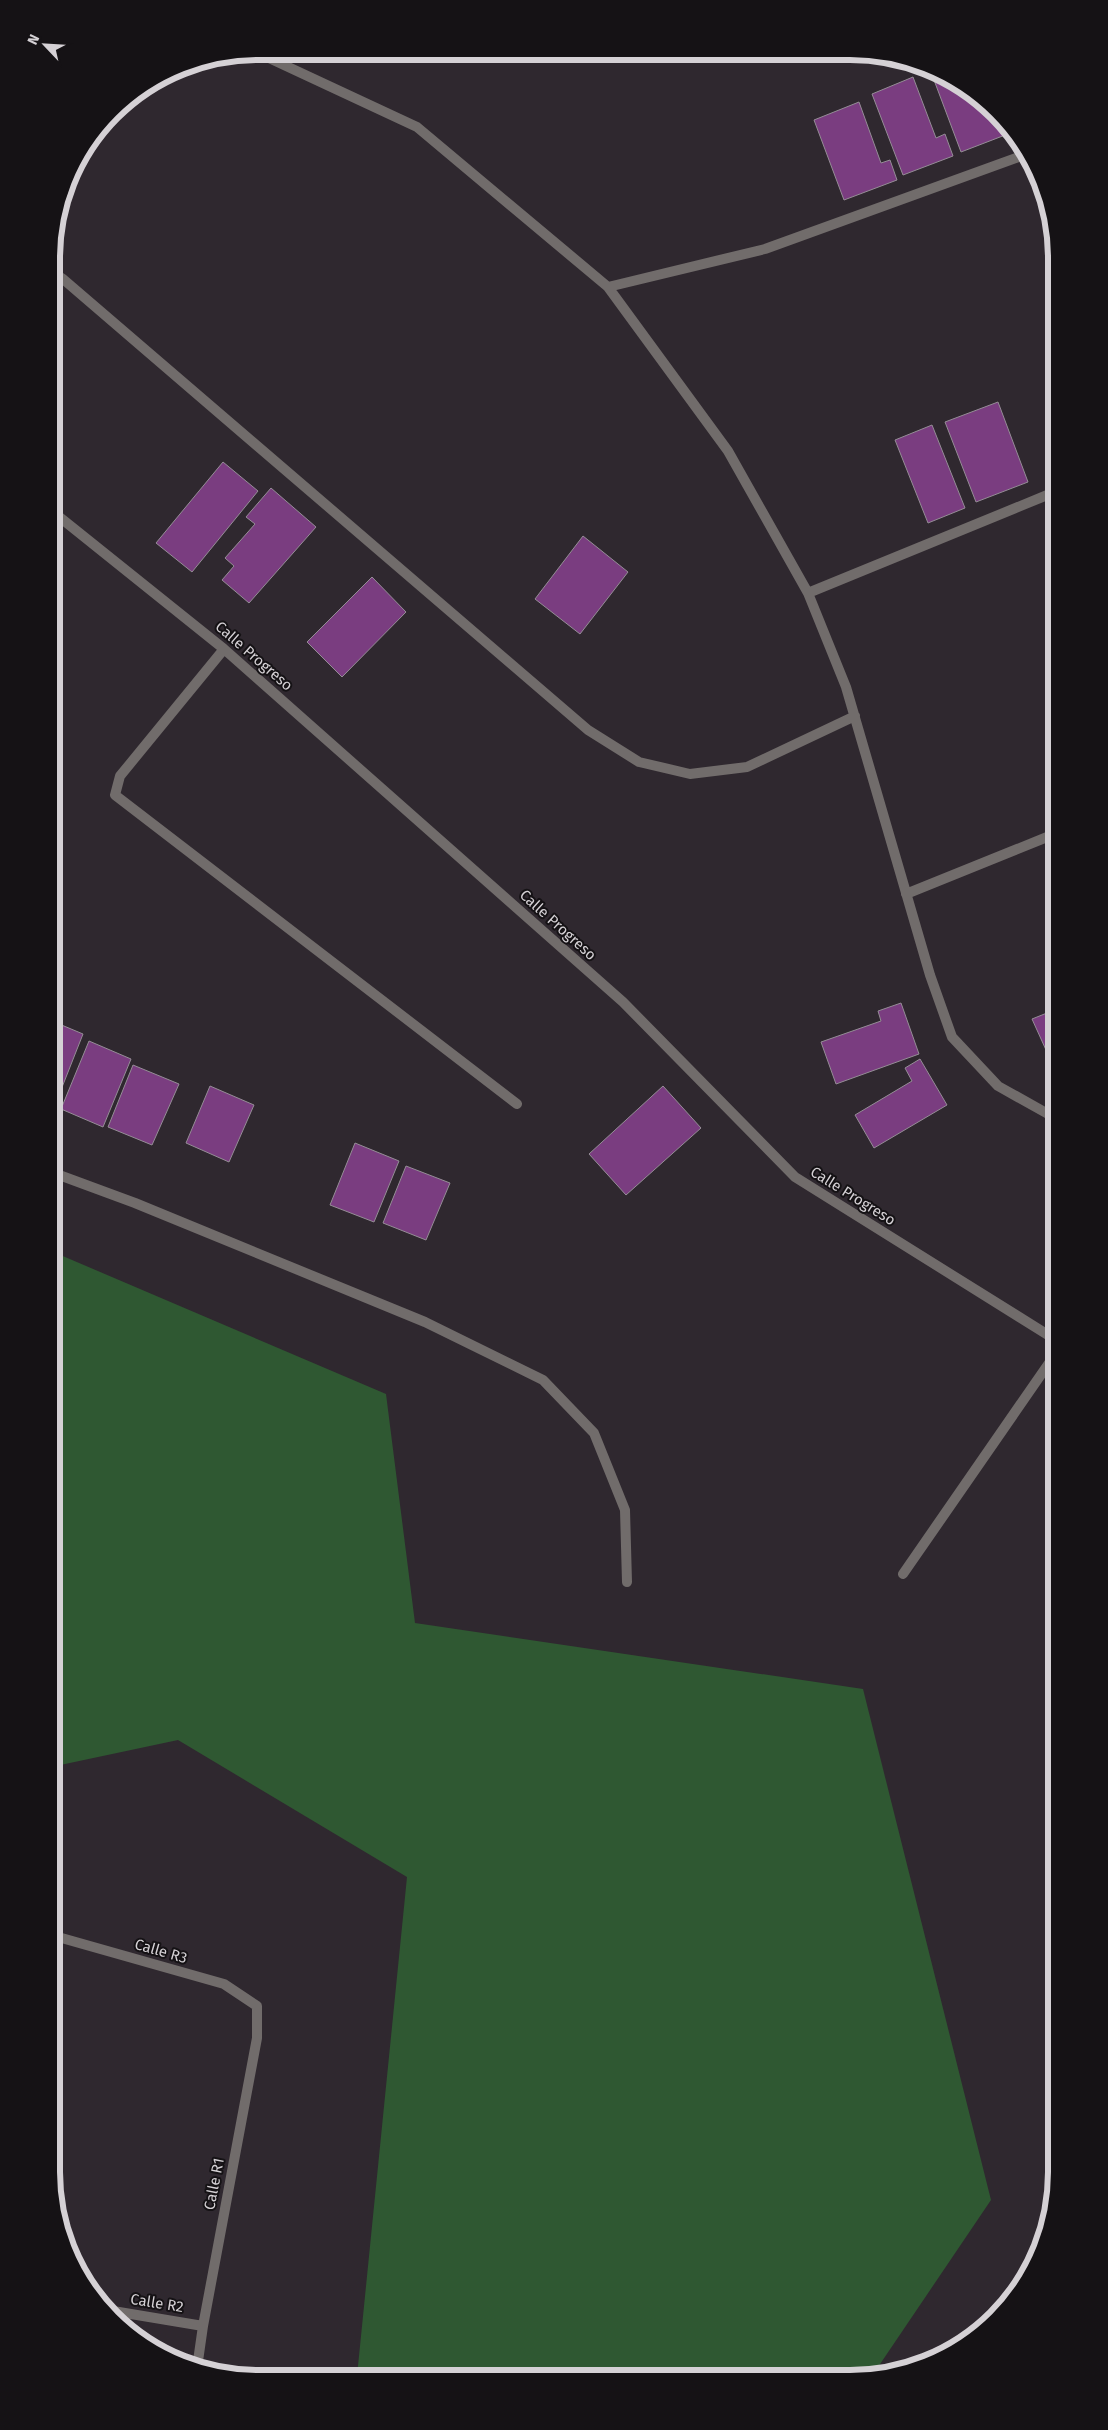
<svg xmlns="http://www.w3.org/2000/svg" width="1108" height="2430" font-family="'Fira Sans',sans-serif">
<style>
.green{fill:#2f5832}
.building{fill:#7a3d80;stroke:#958d96}
.lines{fill:none;stroke-linecap:round;stroke-linejoin:round}
.minor{stroke:#716c6b;stroke-width:10}
.labels{text-anchor:middle;dominant-baseline:central;stroke-width:4;stroke-linejoin:round;paint-order:stroke}
.street-label{font-size:15px;fill:#d5d1d5;stroke:#151215}
.rim{fill:none;stroke:#d5d1d5;stroke-width:6}
</style>
<rect width="100%" height="100%" fill="#2f282f"/>
<path class="green" d="M51,1251L386,1394L415,1623L863,1689L991,2200L872,2376L850,2379L357,2376L407,1877L178,1740L51,1767Z"/>
<path class="building" d="M935,70L942,73L987,103L995,117L998,116L1013,132L961,152L931,72Z
M913,77L936,138L945,134L953,156L903,175L872,94Z
M859,102L881,163L890,160L897,180L844,200L814,120Z
M998,402L1028,482L976,502L945,422Z
M932,425L965,508L928,523L895,440Z
M223,462L258,491L192,572L156,543Z
M271,488L316,527L249,603L222,580L234,566L225,558L255,524L246,517Z
M583,536L628,572L580,634L535,599Z
M372,577L406,612L342,677L307,642Z
M901,1003L919,1054L836,1084L821,1042L881,1021L878,1011Z
M1057,1009V1059L1051,1061L1032,1019Z
M52,1021L83,1034L55,1105L52,1104Z
M89,1041L131,1059L103,1127L61,1109Z
M920,1059L947,1105L874,1148L855,1115L912,1081L905,1068Z
M133,1065L179,1084L152,1145L108,1127Z
M210,1086L254,1105L229,1162L186,1143Z
M663,1086L701,1128L626,1195L589,1154Z
M355,1143L399,1161L374,1222L330,1205Z
M406,1166L450,1183L426,1240L383,1223Z"/>
<g class="lines">
<path class="minor" d="M256,52L417,127L608,287L728,451L808,593L846,687L930,975L952,1037L998,1086L1057,1119
M52,272L63,279L588,730L639,762L690,774L747,767L855,716
M608,287L765,249L1027,154
M52,511L224,649L623,1002L795,1177L1056,1340
M808,593L1057,491
M224,649L120,776L115,795L517,1104
M906,894L1057,833
M51,1172L135,1203L425,1322L543,1380L594,1433L625,1510L627,1582
M903,1574L1056,1353
M1052,1807L1056,1802
M51,1935L224,1984L257,2006V2038L203,2326L197,2368
M107,2310L203,2326"/>
</g>
<g class="labels">
<g class="street-label">
<text transform="translate(254 656) rotate(41)">Calle Progreso</text>
<text transform="translate(558 925) rotate(42)">Calle Progreso</text>
<text transform="translate(853 1196) rotate(32)">Calle Progreso</text>
<text transform="translate(161 1951) rotate(16)">Calle R3</text>
<text transform="translate(214 2184) rotate(-79)">Calle R1</text>
<text transform="translate(157 2303) rotate(9)">Calle R2</text>
</g>
</g>
<path d="M0 0H1108V2430H0ZM258 60H850A198 198 0 0 1 1048 258V2172A198 198 0 0 1 850 2370H258A198 198 0 0 1 60 2172V258A198 198 0 0 1 258 60Z" fill="#151215" fill-rule="evenodd"/>
<path class="rim" d="M258 60H850A198 198 0 0 1 1048 258V2172A198 198 0 0 1 850 2370H258A198 198 0 0 1 60 2172V258A198 198 0 0 1 258 60Z"/>
<g transform="translate(45 45) rotate(295)" stroke="#151215" stroke-width="4" paint-order="stroke">
<path d="M0-4L9 19L0 12L-9 19Z" fill="#d5d1d5"/>
<text y="-8" font-size="14" font-weight="bold" text-anchor="middle" fill="#d5d1d5">N</text>
</g>
</svg>
